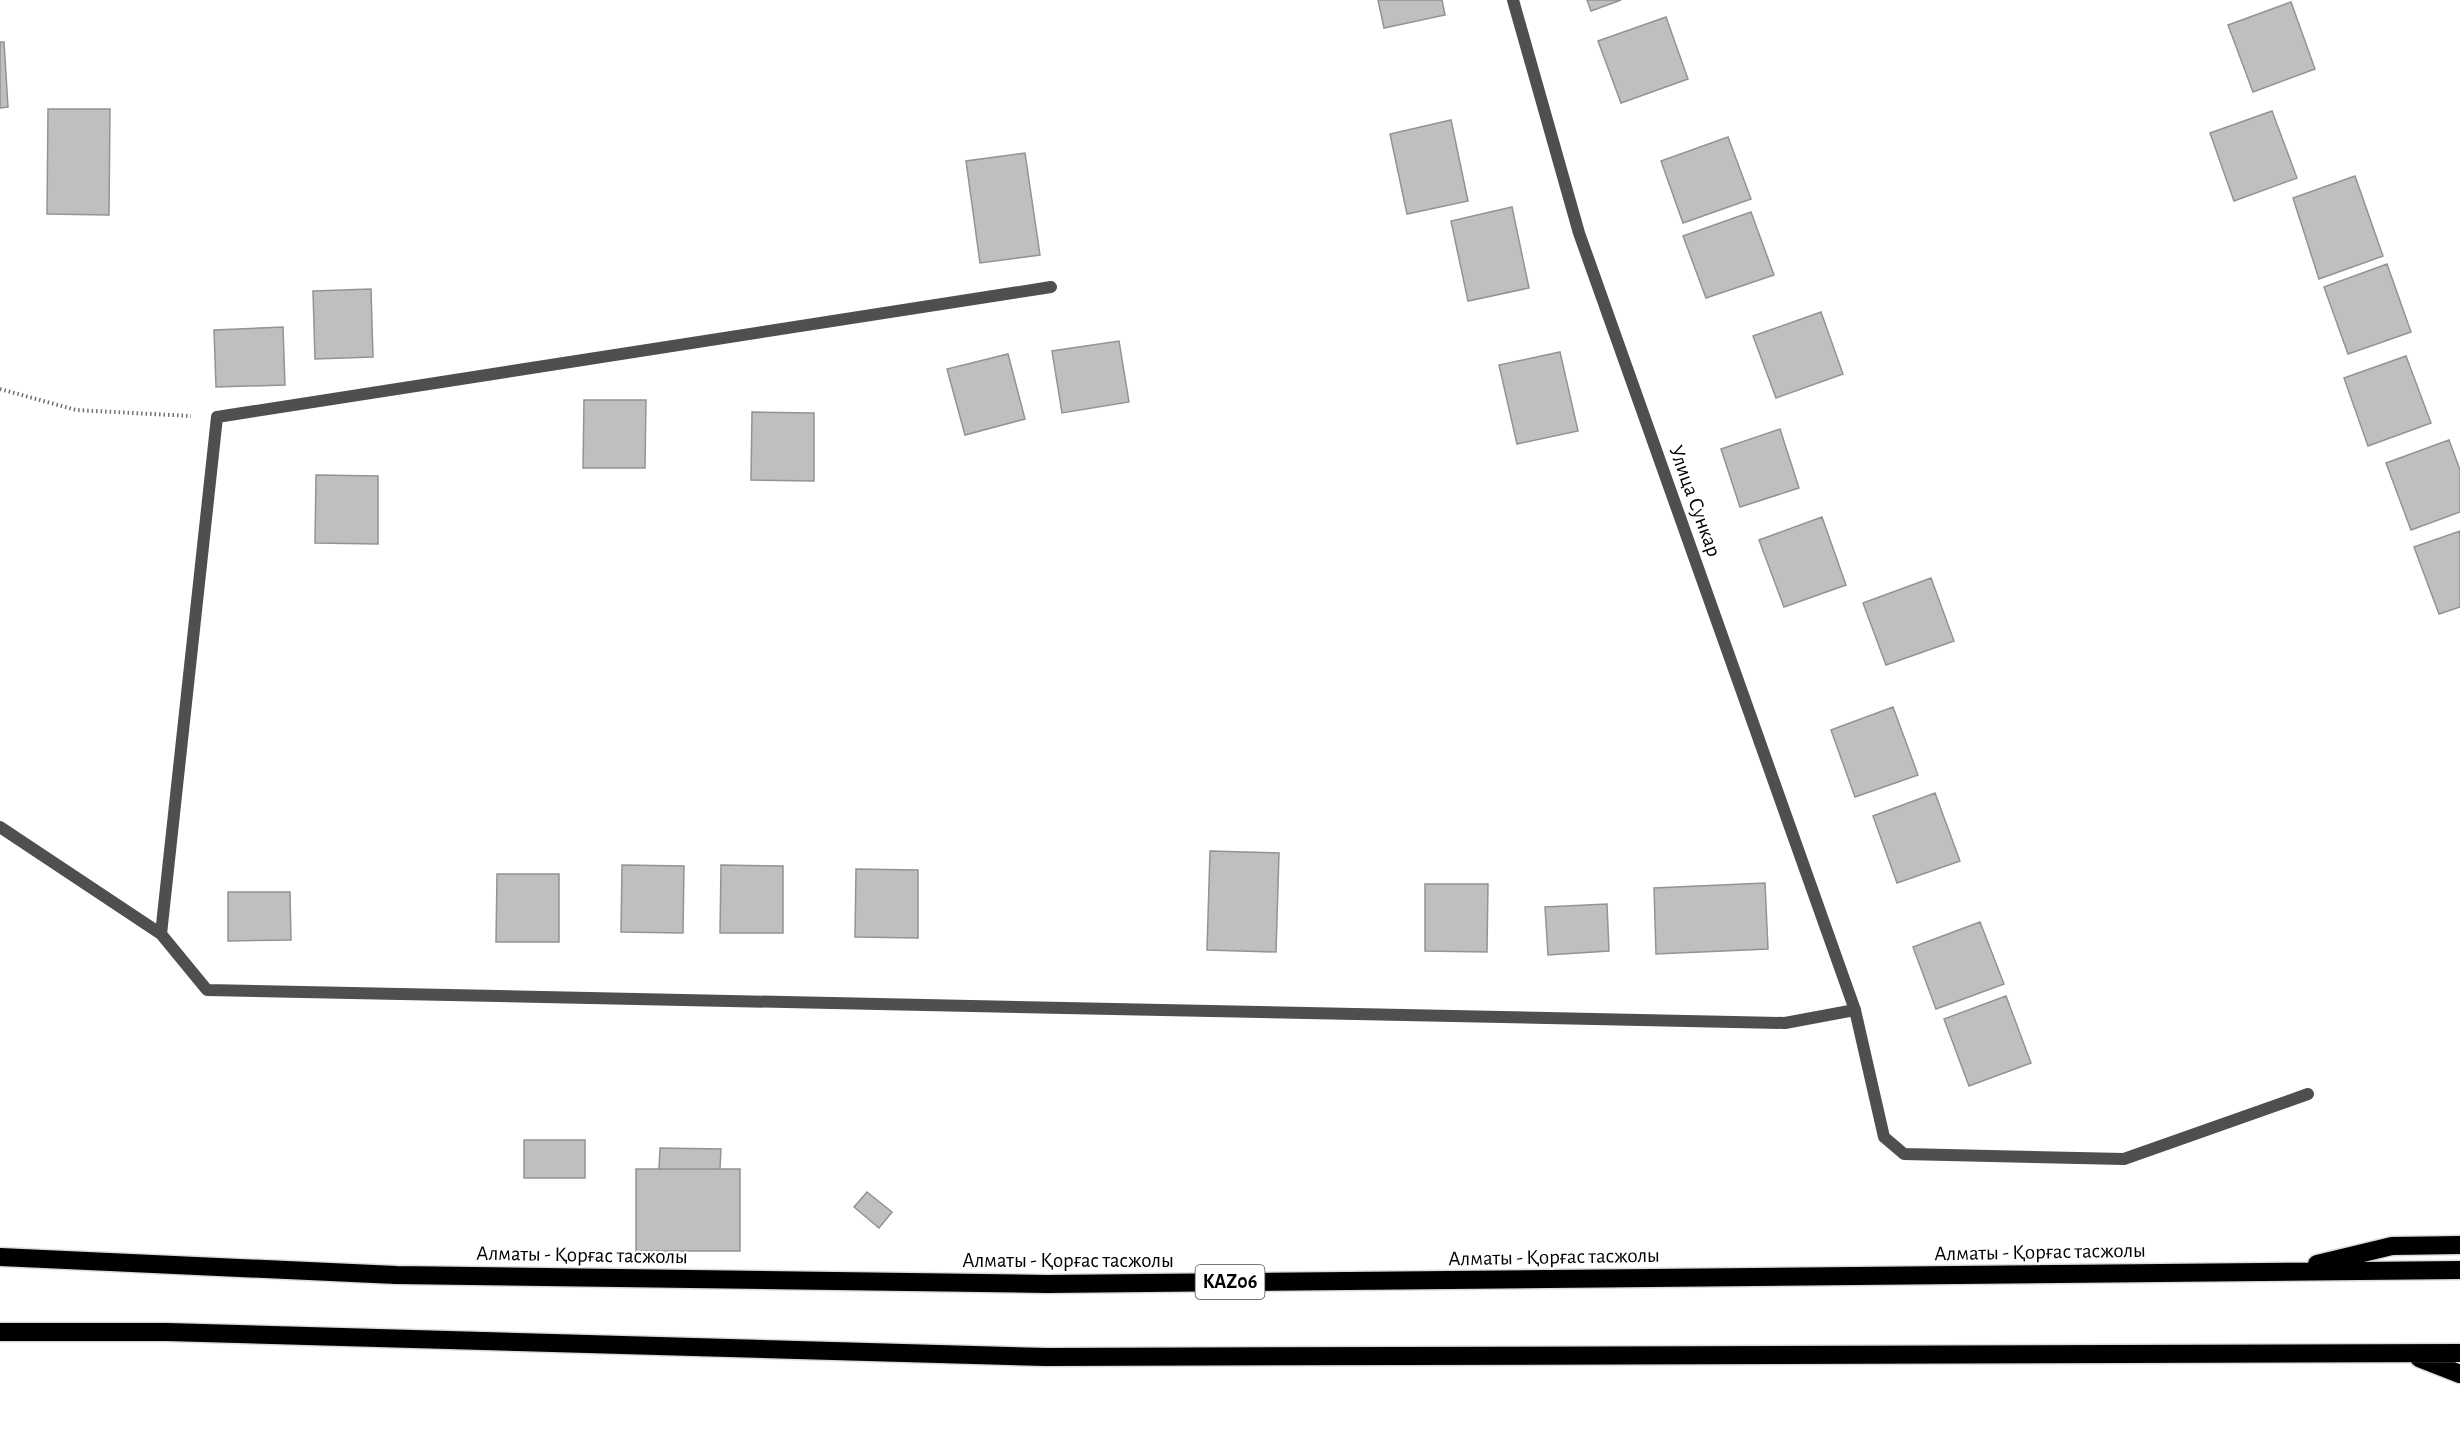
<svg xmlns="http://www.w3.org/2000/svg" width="2460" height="1434" font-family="'Alegreya Sans',sans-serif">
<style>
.building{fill:#bfbfbf;stroke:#939393;stroke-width:1.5}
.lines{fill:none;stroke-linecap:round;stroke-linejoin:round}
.highway-casing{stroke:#dbdbdb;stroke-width:21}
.path{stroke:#717171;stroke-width:4;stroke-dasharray:1.5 3;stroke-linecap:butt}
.lane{stroke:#4f4f4f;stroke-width:12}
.street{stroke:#4f4f4f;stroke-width:12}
.highway{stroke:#000;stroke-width:18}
.labels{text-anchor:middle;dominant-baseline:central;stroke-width:4.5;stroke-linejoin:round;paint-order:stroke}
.shield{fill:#fff;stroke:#4c4c4c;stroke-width:1.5}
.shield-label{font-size:20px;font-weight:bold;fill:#000}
.street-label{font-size:21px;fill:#000;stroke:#fff}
</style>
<rect width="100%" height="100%" fill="#fff"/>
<path class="building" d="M1378,0H1442L1445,15L1384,28Z
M1587,0H1621L1591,11Z
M2291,2L2315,69L2253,92L2228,25Z
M1666,17L1688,79L1621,103L1598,41Z
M0,42H4L8,107L0,108Z
M48,109H110L109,215L47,214Z
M2272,111L2297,178L2234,201L2210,133Z
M1451,120L1468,201L1407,214L1390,134Z
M1728,137L1751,199L1683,223L1661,161Z
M1025,153L1040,255L980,263L966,161Z
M2355,176L2383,256L2319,279L2293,198Z
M1512,207L1529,288L1468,301L1451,221Z
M1751,212L1774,275L1706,298L1683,236Z
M2387,264L2411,332L2348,354L2324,287Z
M371,289L373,357L315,359L313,291Z
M1821,312L1843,374L1776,398L1753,336Z
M283,327L285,385L216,387L214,330Z
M1119,341L1129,402L1062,413L1052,351Z
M1560,352L1578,431L1517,444L1499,365Z
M1008,354L1025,419L965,435L947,369Z
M2406,356L2431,423L2368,446L2344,378Z
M584,400H646L645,468H583Z
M752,412L814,413V481L751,480Z
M1780,429L1799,488L1740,507L1721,449Z
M2449,440L2460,470V512L2411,530L2386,463Z
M316,475L378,476V544L315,543Z
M1822,517L1846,585L1784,607L1759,540Z
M2460,531V607L2439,614L2414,547Z
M1931,578L1954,641L1886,665L1863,603Z
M1893,707L1918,775L1855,797L1831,730Z
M1935,793L1960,861L1897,883L1873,816Z
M1210,851L1279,853L1276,952L1207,950Z
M622,865L684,866L683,933L621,932Z
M721,865L783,866V933H720Z
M856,869L918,870V938L855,937Z
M497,874H559V942H496Z
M1765,883L1768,949L1656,954L1654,888Z
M1425,884H1488L1487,952L1425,951Z
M228,892H290L291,940L228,941Z
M1607,904L1609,951L1548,955L1545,907Z
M1980,922L2004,984L1936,1009L1913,947Z
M2006,996L2031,1063L1969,1086L1944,1019Z
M524,1140H585V1178H524Z
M660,1148L721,1149L720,1169H659Z
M636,1169H740V1251H636Z
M867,1192L892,1212L879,1228L854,1207Z"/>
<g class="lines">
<defs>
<path id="highway" d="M0,1257L396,1275L1047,1284L2460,1270
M2317,1264L2392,1246L2460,1245
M0,1332H167L1046,1357L2460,1353
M2419,1358L2460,1374"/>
</defs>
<use href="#highway" class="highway-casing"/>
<path class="path" d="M0,389L76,410L191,416"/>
<path class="lane" d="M1051,287L217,417L161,934L207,990L1785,1023L1855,1010
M0,827L161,934"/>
<path class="street" d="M1513,0L1579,233L1855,1010L1884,1137L1904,1154L2124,1159L2308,1094"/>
<use href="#highway" class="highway"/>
</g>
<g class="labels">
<rect class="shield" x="1195.5" y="1265" width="69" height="34" rx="4.5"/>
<g class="shield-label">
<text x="1230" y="1282">KAZ06</text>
</g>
<g class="street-label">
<text transform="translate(1695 501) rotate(70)">Улица Сункар</text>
<text transform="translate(2040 1252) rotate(-1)">Алматы - Қорғас тасжолы</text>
<text transform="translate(582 1255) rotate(1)">Алматы - Қорғас тасжолы</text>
<text transform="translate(1554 1257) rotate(-1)">Алматы - Қорғас тасжолы</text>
<text x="1068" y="1260">Алматы - Қорғас тасжолы</text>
</g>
</g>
</svg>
